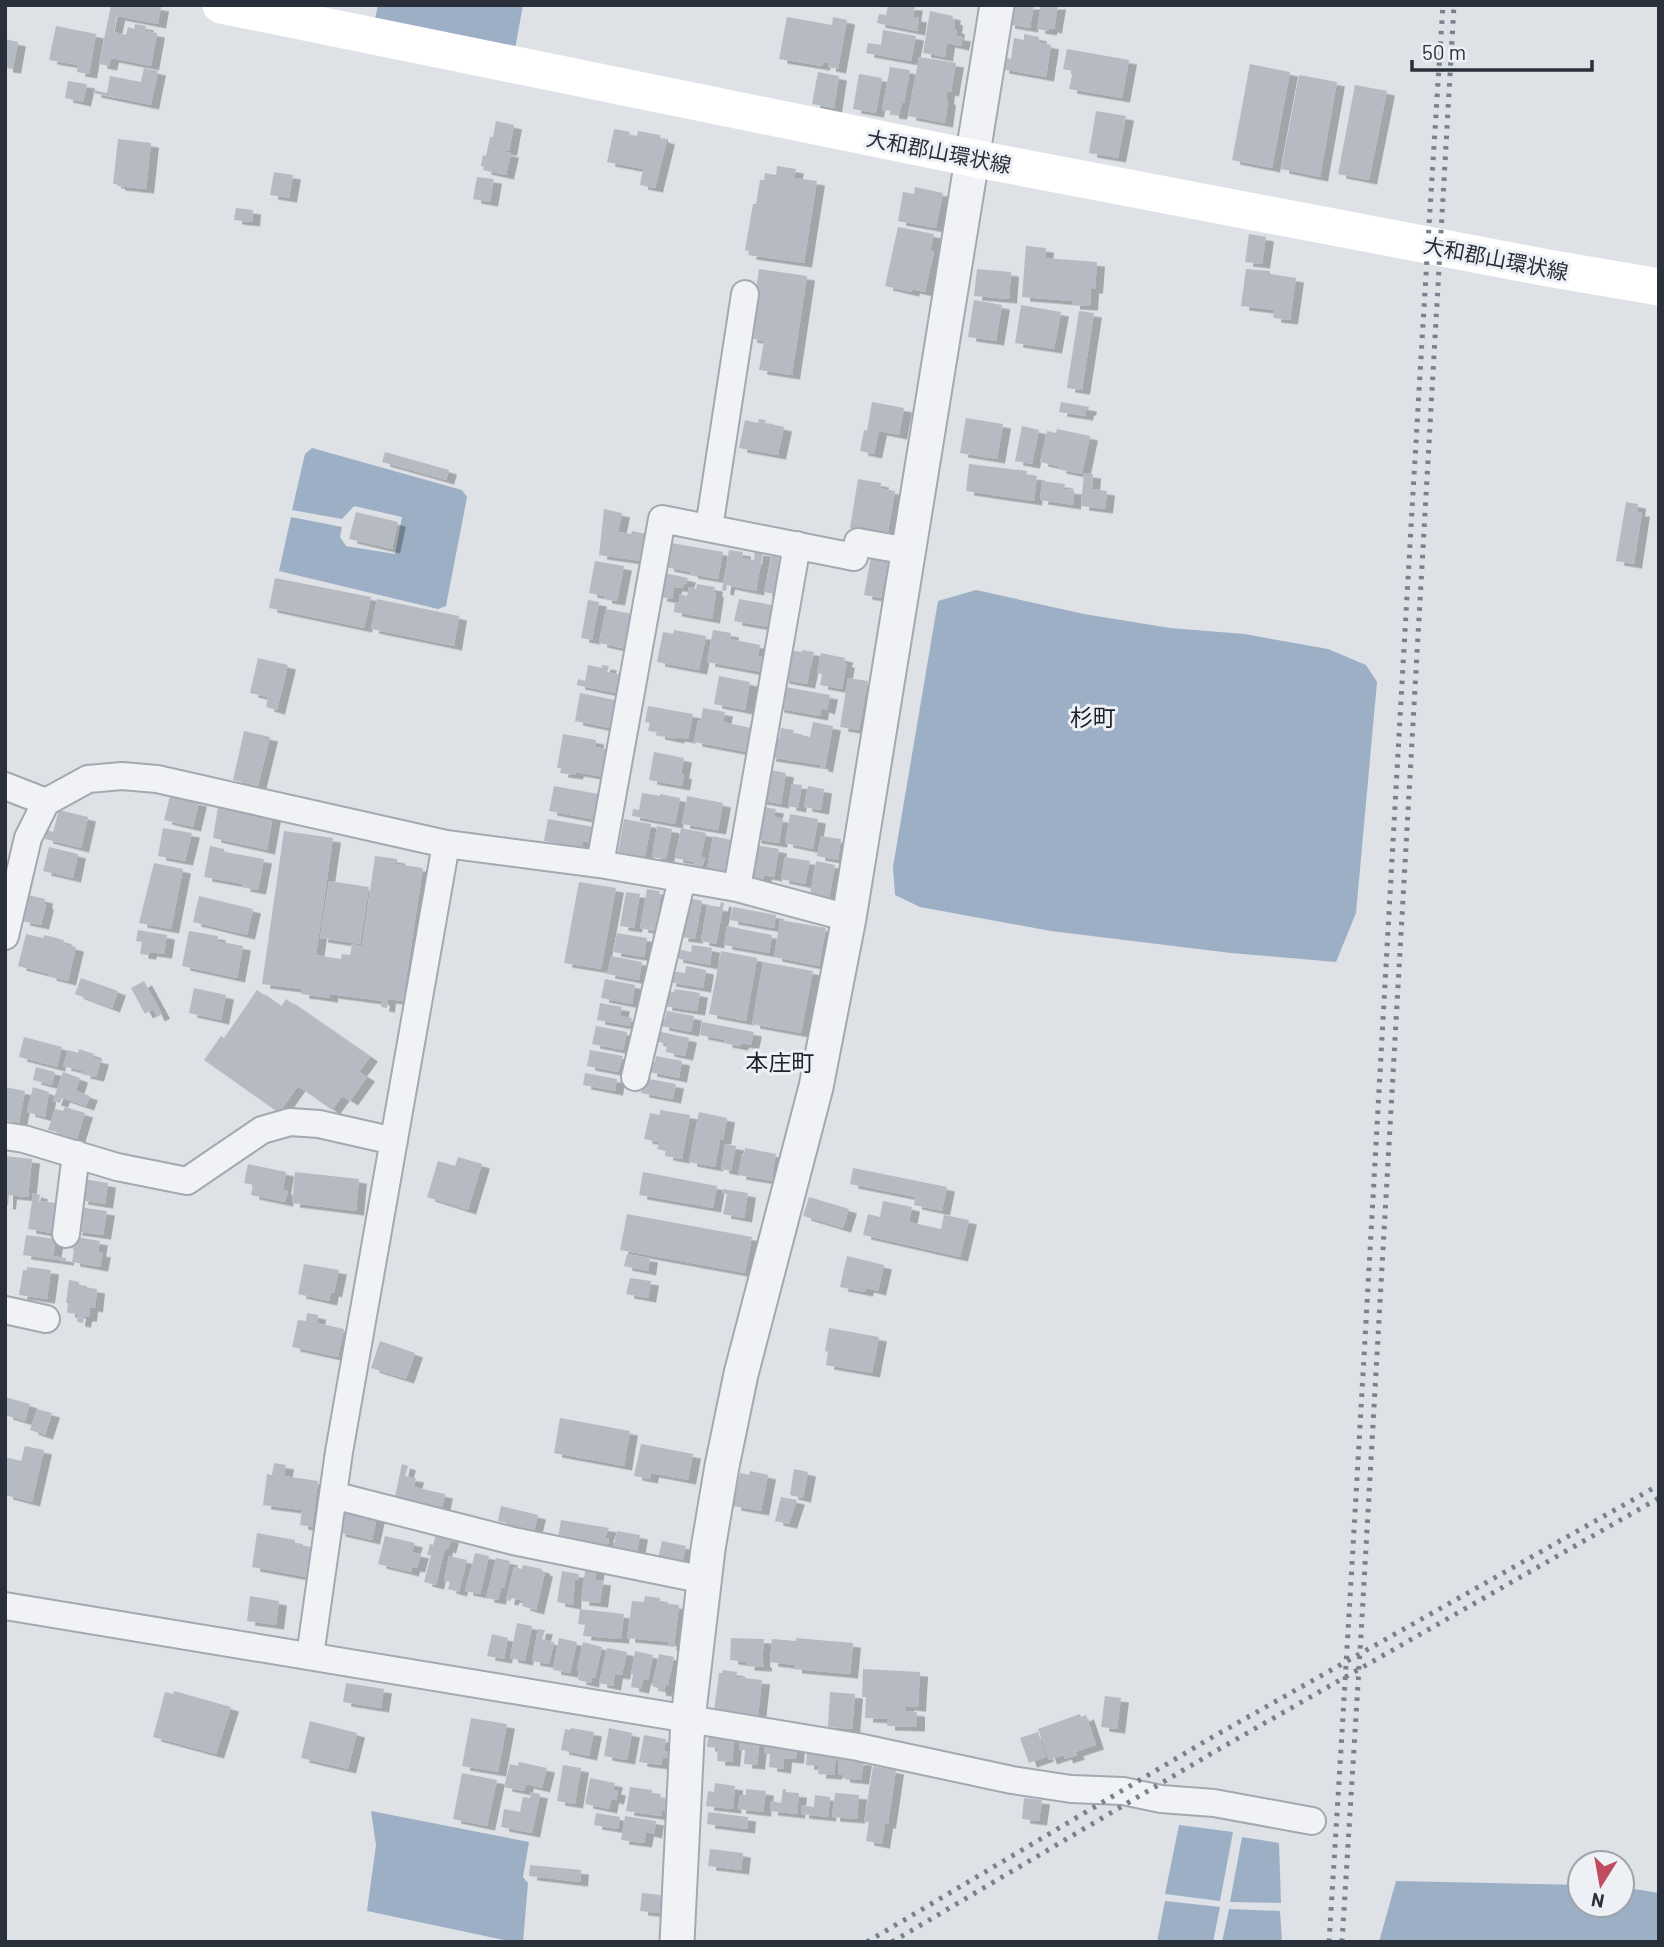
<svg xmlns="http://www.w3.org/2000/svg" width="1664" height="1947" font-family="Barlow,'Noto Sans JP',sans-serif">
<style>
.water{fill:#9cafc4}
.building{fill:#b6bbc3;filter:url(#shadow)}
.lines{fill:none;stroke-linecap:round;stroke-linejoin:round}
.minor-casing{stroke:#a4a8b0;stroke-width:30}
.tertiary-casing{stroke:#a4a8b0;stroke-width:37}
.minor{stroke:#f0f2f5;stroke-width:26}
.tertiary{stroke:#f0f2f5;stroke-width:33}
.secondary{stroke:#fff;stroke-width:37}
.rail{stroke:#79818e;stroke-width:5;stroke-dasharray:3.5 7;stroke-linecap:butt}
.labels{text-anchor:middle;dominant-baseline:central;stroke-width:6;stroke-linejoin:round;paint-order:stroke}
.street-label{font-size:21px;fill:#29303c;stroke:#edf0f4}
.neighbourhood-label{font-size:23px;fill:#1b212d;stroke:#edf0f4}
</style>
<defs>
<filter id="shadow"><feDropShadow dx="8" dy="4.5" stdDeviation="0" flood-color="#0004"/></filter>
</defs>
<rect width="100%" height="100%" fill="#dee1e6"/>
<path class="water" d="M378,5H523L515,49L375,19Z
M312,448L462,490L467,497L446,606L438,609L279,571L291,517L342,527L340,537L346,546L395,554L402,517L354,506L342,519L292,510L305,454Z
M976,590L1084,614L1170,628L1244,634L1328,649L1366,665L1377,682L1356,913L1336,962L1231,953L1051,931L920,907L895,895L893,867L938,601Z
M371,1811L529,1842L523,1877L528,1883L523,1942H514L367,1911L376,1845Z
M1179,1825L1233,1832L1220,1901L1165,1894Z
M1242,1837L1279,1843L1281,1903L1230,1902Z
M1396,1881L1580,1885V1905H1622V1887L1659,1893V1942H1379Z
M1165,1901L1220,1907L1213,1942H1157Z
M1229,1909L1280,1911L1282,1942H1222Z"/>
<path class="building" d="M111,5H150L161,7L158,24L117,16L114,32L126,35L128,27L134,29L135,24L146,26L145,31L157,33L151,66L111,58L109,66L99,64Z
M888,5L915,6L913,17L919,18L917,31L877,23L879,14L886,15Z
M1008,5H1034L1030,28L1007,24Z
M1041,5H1058L1054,29L1049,28V31L1037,29Z
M930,11L953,16L952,20L955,21L954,29L957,30L956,36L963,37L961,46L947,43L945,57L923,53Z
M787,17L832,25L833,17L847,20L838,69L828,67V63L823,62L822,66L779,59Z
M56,26L96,34L89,74L77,72L78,65L49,60Z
M883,30L916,36L911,61L866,53L868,43L881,45Z
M1024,34L1039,37L1038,42L1051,45L1046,77L1001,69L1003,57L1011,59L1014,38L1024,40Z
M5,39L18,42L13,69L5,68Z
M1067,49L1129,60L1122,98L1069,89L1073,71L1063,69Z
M919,57L956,63L951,92L947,91L946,100L948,101L945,123L908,116Z
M1250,64L1290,72L1272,168L1232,160Z
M890,67L910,70L904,103L902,102L899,115L891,114V111L882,110Z
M144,68L158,71L151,105L93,93L94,90L107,93L110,76L141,82Z
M818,72L839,76L834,108L812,104Z
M859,74L882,78L876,113L853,109Z
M1299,75L1337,82L1320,177L1281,169Z
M68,81L87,84L83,102L65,98Z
M1355,85L1387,91L1369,180L1338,174Z
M1096,111L1126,116L1118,158L1089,153Z
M496,121L514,125L509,151L495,150L511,153L506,175L483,170L484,167L481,166L483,155L486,156L490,137H493Z
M614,129L630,132L629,135L637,136L638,131L660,135V138L667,140L655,188L640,185L643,169L607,162Z
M118,139L151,143L146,189L117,186V184H113Z
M777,166L796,169L794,178L817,181L804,263L748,255L749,251L745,250L753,204H756L760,180H764L765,173L776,175Z
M274,172L293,175L289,198L270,195Z
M477,177L494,179L490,202L473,199Z
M915,187L943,193L936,228L898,221L903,192L914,194Z
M236,208L253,210L252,222L234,220Z
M898,227L934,234L930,251L934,252L925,292L912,289L911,292L885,286Z
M1249,234L1266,237L1262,264L1245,262Z
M1026,246L1046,248L1045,258L1097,262L1095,289H1091L1090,306L1072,305V301L1022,297Z
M759,269L807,276L792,375L759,370L764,341L749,338Z
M977,269L1011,272L1009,299L974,296Z
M1246,269L1270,271V274L1296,278L1290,320L1273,318L1274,310L1241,306Z
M974,300L1002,305L996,341L968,337Z
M1021,305L1061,312L1054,349L1015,343Z
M1079,311L1094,313L1082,390L1067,388Z
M872,402L904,408L899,435L879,431L874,454L860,451L864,430L867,431Z
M1061,402L1089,407L1088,411H1086L1085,416L1059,412Z
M966,418L1003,424L997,459L960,453Z
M759,419L766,420L765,423L784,427L778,455L739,448L745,420L758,423Z
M1022,426L1039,430L1032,464L1015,461Z
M1057,429L1090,436L1082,474L1058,469L1059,466L1040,462L1047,431L1056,433Z
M385,452L449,470L446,480L382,462Z
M969,464L1027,471L1026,475L1037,476L1034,501L966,491Z
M1084,473L1093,474L1092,489L1107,491L1105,509L1081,506Z
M858,479L881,483L880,488L895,491L888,532L872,529L871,531L850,528Z
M1042,481L1065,484L1064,489L1074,490L1073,505L1040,500Z
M1626,502L1638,504L1637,512H1642L1634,564L1616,561Z
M604,509L622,513L618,532L631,534L632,531L646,534L641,561L599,555Z
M356,512L398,522L392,549L349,539Z
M671,543L723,552L718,579L690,574V572L666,567Z
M729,550L743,552L742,558L754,560L755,551L763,552L756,591L727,585L726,591L722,590Z
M772,554L779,555V558L781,559L775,594L764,592Z
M871,557L888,560L881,598L864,595Z
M595,561L624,566L617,601L604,599V596L589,593Z
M664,573L688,578L686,584L684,583L683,588L674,587L672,599L659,597Z
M275,578L371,597L364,628L269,608Z
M697,584L715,587L714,592L716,593L712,619L674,612L675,602L679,603L680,594L687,596L689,587L696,589Z
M377,599L459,616L454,646L371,629Z
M739,599L772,605L768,627L734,621Z
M588,600L599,602L592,640L581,638Z
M606,609L633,614L627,649L599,643Z
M674,630L706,636L699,670L657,662L663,632L673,634Z
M713,630L731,633L730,639L760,645L758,656L764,657L761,672L707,662Z
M787,650L802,652V650L814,652L807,684L781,679Z
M821,653L845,658L844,663H847L842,689L820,685L822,674L817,673Z
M258,658L288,665L277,710L266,707L268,697L250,693Z
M588,665L602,668V665L609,666L607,672L619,674L615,693L577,685L578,679L585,681Z
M719,676L750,682L745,710L714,704Z
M848,678L868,681L859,730L840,727Z
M780,686L830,695L827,710L821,708L820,716L776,708Z
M580,693L615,700L610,728L575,721Z
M648,706L693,714L688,739L677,737L676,739L657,735V732L648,731L650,723L645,722Z
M703,708L725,712L723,722L751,728L747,752L694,742L698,720H701Z
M813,722L833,726L825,768L820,767L821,765L768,757L772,738L779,739L781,728L794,730L793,733L810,737Z
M244,731L270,737L258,786L233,780Z
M563,734L596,740L595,747L607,749L604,777L576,772L575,775L560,773L561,768H557Z
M654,752L684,758L681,774L684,775L682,786L649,780Z
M765,769L786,773L781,804L759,800Z
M792,784L802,785L798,808L788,806Z
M554,786L604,795L596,820L549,811Z
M808,786L824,789L821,810L804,807Z
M642,793L660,796V794L680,798L675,824L632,816L633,809L639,810Z
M170,796L199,802L193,827L164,820Z
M687,796L723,803L718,830L682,824Z
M218,807L273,816L267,850L213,838Z
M764,807L776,809L774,817L783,819L779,843L753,839L757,815L763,816Z
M59,810L88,817L81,848L45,839L47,830L53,832Z
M790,814L818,819L813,849L785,843Z
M548,819L594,827L591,843L583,841L582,848L544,841Z
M624,819L651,824L645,857L618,852Z
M657,826L672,829L666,859L652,857Z
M163,828L192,833L185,861L158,856Z
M681,828L706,833L701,857H705L702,868L693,866L694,862L675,858Z
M284,831L333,838L316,955L341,959L342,954L350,955L352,944L362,946L375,856L397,859V864L423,868L404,993H410L409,1002L388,999L387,1008L381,1007L382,1001L330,994V998L301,994L302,989L262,984Z
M713,836L731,840L726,872L707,869Z
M821,836L841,839L838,860L817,856Z
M756,845L779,849L774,877L764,875L763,880L752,878L756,859L753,858Z
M210,846L224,849V852L264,859L258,890L242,887L243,884L204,877Z
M49,847L78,854L73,878L43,871Z
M785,857L810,861L805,884L781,879Z
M816,861L835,865L829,898L810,895Z
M154,863L183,869L171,929L139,923Z
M329,881L369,887L360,944L320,938Z
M579,882L616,888L601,969L564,963Z
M647,889L660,891L659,894H661L655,931L640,928Z
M626,892L640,894L634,928L620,926Z
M28,895L45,899L44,904L46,905L41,925L22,921Z
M199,896L253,909L247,935L193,922Z
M688,898L702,901L695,939L680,937Z
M721,902L724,903L716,944L701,941L707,905L720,907Z
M733,907L776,915L774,928L730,920Z
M780,920L826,928L819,966L774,957Z
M727,926L772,935L769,953L724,945Z
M138,930L167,935L164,954L149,952L148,955L140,954L142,942L136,941Z
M189,931L218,936L217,941L243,946L237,978L182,966Z
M617,933L647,938L644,957L613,952Z
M26,934L43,938L44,935L64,940L63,944L76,947L68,981L48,976L49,974L18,966Z
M692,945L712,948L710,965L675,958L677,949L691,952Z
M721,951L757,958L746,1021L709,1014Z
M611,956L642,962L639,980L607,974Z
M763,962L813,971L801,1033L752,1024Z
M686,966L706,970L703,988L668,982L670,971L685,973Z
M81,978L118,991L112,1008L75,994Z
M605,979L635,985L632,1004L601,998Z
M144,981L162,1014L157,1017L153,1009L145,1014L131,988Z
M194,988L226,995L221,1020L189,1013Z
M675,989L700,993L697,1011L664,1006L667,991L674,992Z
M257,990L281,1007L286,999L370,1057L359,1072L367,1077L350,1101L342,1096L332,1110L298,1086L279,1113L204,1060L221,1036L224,1038Z
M600,1003L622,1007L620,1016L632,1018L630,1026L597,1020Z
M667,1011L694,1016L691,1032L661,1026L662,1018L665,1019Z
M702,1022L754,1032L751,1045L741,1043L740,1046L724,1043L725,1040L700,1035Z
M596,1026L627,1032L623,1050L592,1044Z
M657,1031L689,1038L685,1056L666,1052L667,1044L655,1041Z
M24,1037L62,1047L57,1067L19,1057Z
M79,1049L94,1054L93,1058L101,1060L96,1077L82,1074L83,1071L63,1066L68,1050L78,1053Z
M590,1050L623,1056L618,1072L587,1066Z
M656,1056L682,1061L679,1078L649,1072L651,1062H655Z
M36,1067L55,1072L52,1085L33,1080Z
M63,1072L80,1078L76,1091L90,1096L86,1106L62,1098L60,1103L53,1101Z
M585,1073L617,1079L615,1091L583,1085Z
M644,1078L676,1084L673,1099L641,1093Z
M5,1087L25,1091L19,1123L5,1120Z
M33,1087L49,1092L45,1117L27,1112Z
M65,1107L85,1113L76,1142L56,1136L57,1132L48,1130L55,1109L63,1111Z
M660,1110L690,1115L682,1159L665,1156L666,1151L657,1149L659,1142L644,1139L650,1113L660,1115Z
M699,1112L727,1118L723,1140H720L715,1167L689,1162Z
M725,1144L736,1146L731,1171L721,1169Z
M745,1148L776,1154L772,1177H774L773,1181L738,1175L742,1154L744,1155Z
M5,1156L32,1159L28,1197L9,1195L8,1205H5Z
M458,1157L482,1164L468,1210L427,1197L438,1161L455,1166Z
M248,1164L286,1172L283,1190L288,1191L285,1202L251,1195L253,1185L244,1183Z
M853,1168L947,1187L942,1211L914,1205L915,1197L850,1184Z
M295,1172L359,1179L356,1211L292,1203Z
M643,1172L717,1186L713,1208L639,1195Z
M84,1179L108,1183L105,1204L80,1200Z
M723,1189L748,1193L744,1218L723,1214L727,1194L722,1193Z
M33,1193L40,1195L39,1201L57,1203L52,1233L28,1229Z
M809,1197L849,1209L843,1228L803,1216Z
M883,1201L912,1207L909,1222L941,1229L944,1215L969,1220L960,1257L863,1235L868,1214L880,1217Z
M78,1207L107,1211L103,1235L74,1231Z
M627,1214L752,1237L745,1273L620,1250Z
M26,1235L56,1239L53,1256L66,1258V1261L23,1255Z
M71,1236L100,1241L98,1252L103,1253L100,1267L72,1262L74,1249L68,1247Z
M627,1254L650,1258L648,1271L624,1266Z
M847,1256L884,1265L878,1291L866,1288L865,1292L840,1287Z
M304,1264L339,1270L334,1293L331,1292L329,1301L298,1294Z
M27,1267L51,1270L47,1299L19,1295L23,1270H27Z
M630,1278L651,1281L648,1298L626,1294Z
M69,1280L79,1282V1286L97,1289L95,1308L90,1307L89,1317H84L83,1323L77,1322L78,1314L67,1313L68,1303H66Z
M307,1313L318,1315L317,1323L344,1329L338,1357L292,1347L298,1320L306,1321Z
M829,1328L879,1337L872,1373L826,1365L828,1352L825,1351Z
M380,1341L415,1353L406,1379L371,1368Z
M5,1397L30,1404L25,1421L5,1415Z
M37,1409L52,1413L45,1435L30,1430Z
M560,1418L630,1431L624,1466L554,1453Z
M641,1444L693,1454L688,1480L651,1473L650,1479L634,1476Z
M25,1446L44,1450L32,1502L5,1495V1457L21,1461Z
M274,1463L286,1465L284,1476L318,1481L312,1527L300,1525L302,1510L263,1505L267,1474L272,1475Z
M402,1464L408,1466L405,1476L416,1478L414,1487L445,1494L441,1512L394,1501Z
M794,1469L808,1472L803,1498L790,1495Z
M750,1471L768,1475L761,1511L733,1506L740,1473L749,1475Z
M781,1497L797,1500L789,1524L775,1521Z
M501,1506L538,1515L533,1536L505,1529L507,1523L498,1521Z
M343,1508L377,1517L372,1540L337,1532Z
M561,1520L609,1528L605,1538L609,1539L607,1549L565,1542L566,1538L558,1537Z
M617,1531L640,1535L636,1558L612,1553Z
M257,1533L295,1540V1544L311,1547L306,1577L252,1567Z
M436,1535L451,1538L448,1549L445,1548L436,1585L424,1582L431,1555H427L430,1544L433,1545Z
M385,1536L415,1543L412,1552L421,1554L417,1568L412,1567L411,1572L378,1564Z
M662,1541L686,1546L682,1563L658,1558Z
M475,1553L489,1556L480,1594L465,1591Z
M449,1556L467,1560L459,1592L448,1589L450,1582L444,1581Z
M496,1558L510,1561L504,1588H501L498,1600L486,1598Z
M523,1565L542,1569V1571L545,1572L536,1610L522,1606L524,1601L512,1598L510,1601L506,1600L514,1567L522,1569Z
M586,1565L597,1567L595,1580L603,1581L600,1603L581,1601Z
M562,1571L579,1574L578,1580L575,1579L573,1605L557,1602Z
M250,1596L279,1601L276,1625L247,1621Z
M645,1596L660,1598V1603L679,1605L674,1647L668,1646L669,1642L627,1638L632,1601L644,1602Z
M580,1609L624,1614L621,1639L583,1636L585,1625L578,1624Z
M517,1623L532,1626L525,1661L510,1658Z
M538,1629L545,1630L542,1639L554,1642L549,1664L532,1661Z
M492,1634L508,1638L504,1659L487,1656Z
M559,1638L577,1642L570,1673L553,1670Z
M731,1638L764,1639L762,1663H764V1667L746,1666L747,1662L730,1660Z
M796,1638L853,1643L850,1674L794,1669V1665L770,1662L772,1639L796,1641Z
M583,1642L602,1647L595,1678L592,1677L591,1683L578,1680L580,1671L577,1670Z
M607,1648L627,1652L622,1675L615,1674L613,1686L599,1683Z
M635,1651L653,1655L648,1680L643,1679L641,1689L631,1687L633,1674H631Z
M659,1654L674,1657L668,1685L666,1684L664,1692L658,1691V1688L652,1686Z
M863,1669L920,1672L918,1707L906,1706V1711L917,1712V1727L887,1726V1719L865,1718L866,1697H862Z
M723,1670L737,1672L736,1677L762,1680L758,1716L714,1711L719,1673H722Z
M346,1683L384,1689L381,1708L343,1702Z
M174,1691L231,1707L216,1754L153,1737L165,1692L173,1694Z
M830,1692L855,1694L852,1729L828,1727Z
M1105,1696L1121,1698L1117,1729L1101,1727Z
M1080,1714L1081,1717L1086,1715L1096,1745L1075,1752L1077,1755L1065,1759L1064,1755L1049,1760L1038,1729Z
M471,1718L507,1724L498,1772L462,1766Z
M310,1721L357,1733L348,1769L301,1758Z
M571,1728L594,1732L589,1756L561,1750L565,1729L570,1730Z
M609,1728L632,1733L627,1760L604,1756Z
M709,1732L735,1735L732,1762L717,1761L718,1748L707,1747Z
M1038,1732L1046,1757L1029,1763L1020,1738Z
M644,1735L666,1739L664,1751L668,1752L667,1758L663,1757L661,1765L639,1762Z
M740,1737L760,1739L757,1765L744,1764L745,1750H739Z
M765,1742L797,1746L796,1759L784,1758L783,1769L769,1767L770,1754H764Z
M807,1752L836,1755L834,1775L818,1774L819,1766L806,1765Z
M839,1759L864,1761L861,1780L842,1778V1775H838Z
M519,1762L547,1768L542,1788L526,1784L524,1791L504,1787L510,1764L518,1766Z
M563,1765L581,1768L575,1804L557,1801Z
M873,1766L896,1770L888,1824H885L882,1844L866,1841L869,1822H864Z
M462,1773L497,1780L487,1826L453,1819Z
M590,1778L615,1783L613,1790L618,1791L616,1800L611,1799L609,1809L585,1804Z
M715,1783L735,1786L733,1809L706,1806L708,1791L714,1792Z
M630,1787L652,1790V1793L661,1794L660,1798L667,1799L665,1811H662L661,1816L626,1811Z
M746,1789L766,1791L763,1812L738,1809L740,1795H746Z
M783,1789H786V1792L799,1793L797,1814L770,1811L771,1801L781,1803Z
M531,1792L540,1794L532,1833L501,1827L504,1809L520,1812L523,1797L530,1798Z
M835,1793L859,1795L857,1819L832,1817Z
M815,1795L830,1797L828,1817L801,1814L802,1805L814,1807Z
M1024,1798L1042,1800L1039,1821L1022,1819Z
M708,1812L748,1817L747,1829L707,1824Z
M596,1813L620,1817L618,1829L594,1825Z
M625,1816L656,1821L654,1834L646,1832L644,1843L621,1840Z
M710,1849L743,1853L741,1870L708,1866Z
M530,1865L581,1870L580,1882L529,1876Z
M642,1893L661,1895L659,1913L640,1911Z"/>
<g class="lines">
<defs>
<path id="minor" d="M709,528L745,294
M5,786L46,802
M600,864L662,519L854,557L858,542L908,551
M737,888L797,545
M5,936L28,838L46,802L88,779L122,776L157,779L446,844L600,864L737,888L849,918
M635,1077L682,879
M5,1136L24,1139L117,1167L187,1181L262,1130L290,1122L319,1124L394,1141
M66,1234L76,1154
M5,1310L46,1319
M333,1495L513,1541L705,1580
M5,1606L858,1747L1012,1780L1071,1789L1123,1791L1161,1799L1214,1803L1312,1821
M310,1656L339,1452L446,844"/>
<path id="tertiary" d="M677,1942L688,1719L708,1549L722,1466L741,1374L816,1087L849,918L997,5"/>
</defs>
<use href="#minor" class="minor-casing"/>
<use href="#tertiary" class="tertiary-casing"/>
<use href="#minor" class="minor"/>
<use href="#tertiary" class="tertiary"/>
<path class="secondary" d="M221,5L972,158L1548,268L1659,287"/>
<path class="rail" d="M867,1942L1209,1739L1659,1485
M892,1942L1214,1752L1659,1498
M1329,1942C1370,1296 1401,650 1443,5
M1342,1942L1361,1635L1454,5"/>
</g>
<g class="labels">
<g class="street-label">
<text transform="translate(939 151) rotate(11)">大和郡山環状線</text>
<text transform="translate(1496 258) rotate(11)">大和郡山環状線</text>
</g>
<g class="neighbourhood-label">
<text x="1093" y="717">杉町</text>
<text x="780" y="1062">本庄町</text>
</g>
</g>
<rect width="1664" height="1947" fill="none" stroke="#29303c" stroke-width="14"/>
<g transform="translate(1601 1884) rotate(191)"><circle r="33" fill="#edf0f4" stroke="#9fa3aa" stroke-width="2"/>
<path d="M0-5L12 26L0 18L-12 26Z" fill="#c24c5f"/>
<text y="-10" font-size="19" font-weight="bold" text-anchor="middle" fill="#29303c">N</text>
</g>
<path d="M1412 60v10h180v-10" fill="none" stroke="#29303c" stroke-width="3.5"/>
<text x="1422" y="60" font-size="21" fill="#29303c" stroke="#edf0f4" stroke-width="5" paint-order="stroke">50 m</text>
</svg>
